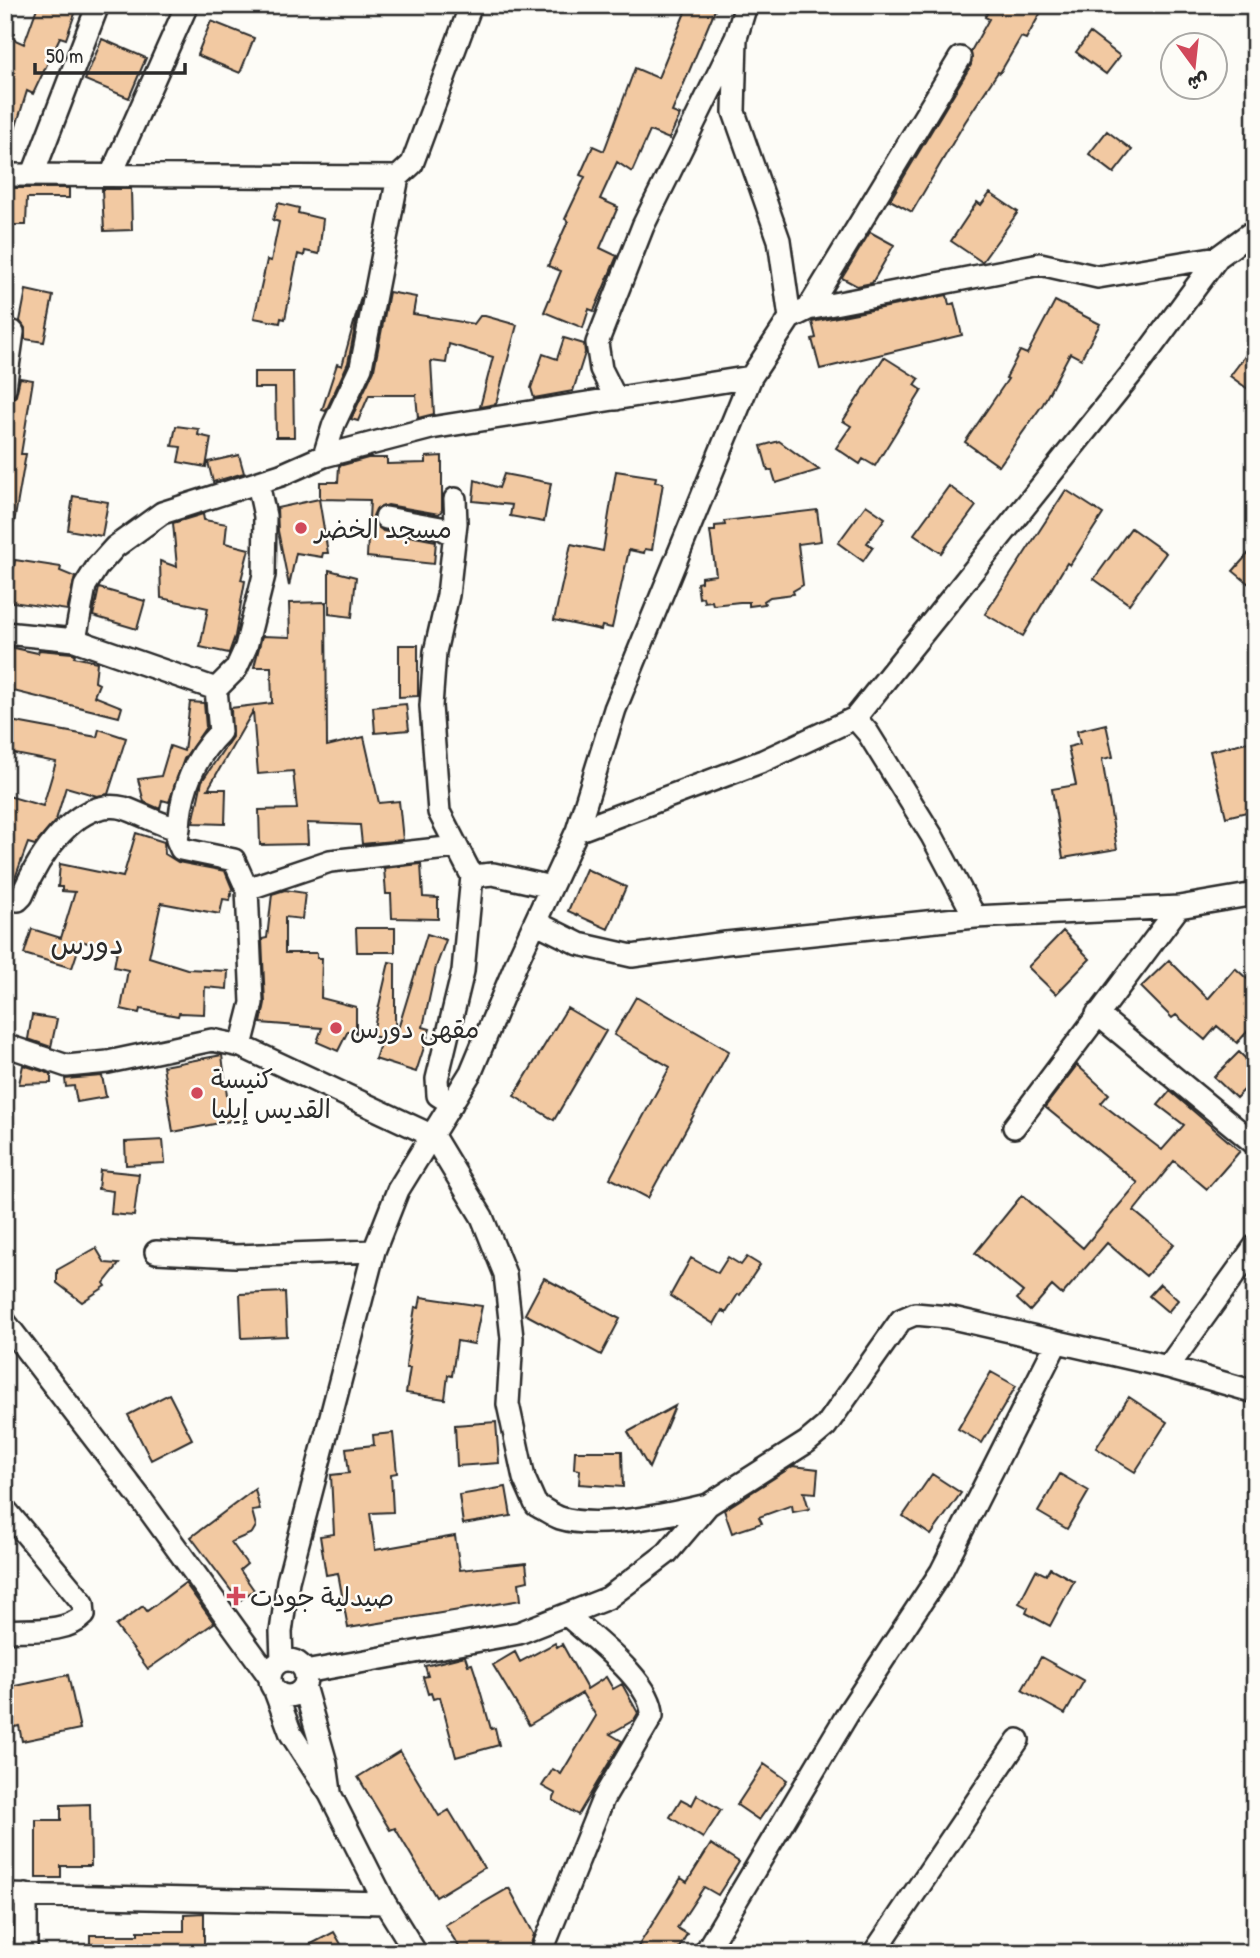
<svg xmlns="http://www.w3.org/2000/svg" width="1260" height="1958" font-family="'Patrick Hand','Playpen Sans Arabic',sans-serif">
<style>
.building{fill:#f2c9a2;stroke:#2b2b2b;stroke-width:2}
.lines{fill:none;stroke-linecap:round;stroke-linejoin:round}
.street-casing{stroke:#2b2b2b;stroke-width:26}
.street{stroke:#fdfcf7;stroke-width:21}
.poi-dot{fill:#d1495b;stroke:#fdfcf7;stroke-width:2.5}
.labels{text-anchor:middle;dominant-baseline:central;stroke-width:5;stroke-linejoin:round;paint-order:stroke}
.poi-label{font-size:26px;fill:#2b2b2b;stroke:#fdfcf7;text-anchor:start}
.quarter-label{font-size:30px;fill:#2b2b2b;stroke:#fdfcf7}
</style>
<rect width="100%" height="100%" fill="#fdfcf7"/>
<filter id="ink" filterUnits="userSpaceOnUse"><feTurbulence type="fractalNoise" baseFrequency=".0143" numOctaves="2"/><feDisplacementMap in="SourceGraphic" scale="14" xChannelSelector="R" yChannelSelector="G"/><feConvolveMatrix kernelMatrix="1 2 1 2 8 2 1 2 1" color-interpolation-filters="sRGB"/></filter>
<g filter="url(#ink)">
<path class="building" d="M38,5H78L66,39L60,37L33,94L27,91L9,149H5V49L11,38L24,44Z
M688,5H717L672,112L680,115L669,139L650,131L632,172L617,162L600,199L618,207L600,248L617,256L594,311L589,309L583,328L544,312L561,271L548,266L568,221L565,219L585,177L580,175L593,146L604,151L635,68L658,78Z
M992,5H1045L1026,39L1021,37L1000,73L998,72L965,122L912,212L890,200L971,65V51L989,19L985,17Z
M211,21L254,38L240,73L197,55Z
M1090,33L1120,56L1106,74L1076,52Z
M102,39L146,58L129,98L85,80Z
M1107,131L1132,150L1114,173L1089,154Z
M5,188H69V198H27L26,225H5Z
M102,189H131L132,230L104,231Z
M990,193L1018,212L982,262L951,241L977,202L981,205Z
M278,203L299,208L298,213L323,219L319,254L305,251L304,256L298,254L285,319L281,318L280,323L254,318L267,260L271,261L279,222L273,220Z
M870,232L894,245L872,283L857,286L842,278Z
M26,290L53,296L44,342L25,339V328L20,321Z
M389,292L416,297L413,314L474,324L480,316H485L517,325L496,404L480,407L493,357L449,344L446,363L431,361L434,414L418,418L416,395H369L358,421L351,419L374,370Z
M947,295L949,305L954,303L962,335L820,369L812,339L816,338L812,322Z
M361,297L348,363L326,411L322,410L337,364L342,366Z
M1055,301L1100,324L1081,359L1070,353L1043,404L999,466L965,442L1008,379L1006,378L1020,351L1027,354Z
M564,338L584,344L585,353L573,391L534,398L531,388L543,354L557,359Z
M1255,343V394L1230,376Z
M884,357L919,379L915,385L922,390L875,466L863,459L860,464L836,448L851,426L843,421Z
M254,372H293L294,437H276L275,388H254Z
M20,378L33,380L21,454H26L14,523L5,522V426L10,400L16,396Z
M176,426L199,429L198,435L211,438L206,467L178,462L181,447L172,446Z
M779,441L819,470L776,483L772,470L768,471L761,446Z
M239,455L244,473L213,482L208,462Z
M442,456V510L439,514L388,505L376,509L373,516L374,523L383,531L436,541L434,564L367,557L370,500L320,499V482H338L339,466L368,458H387V464L426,463V457Z
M616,471L656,477L655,482L663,483L652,550L645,549L644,553L629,550L612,628L602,626L601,630L554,620L571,544L603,551Z
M504,474L551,483L544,522L510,516L512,505L473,501L475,480L499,488Z
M949,486L976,506L941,553L914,534Z
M1066,490L1103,514L1070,565L1067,563L1023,636L985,614Z
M73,496L108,502L102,536L68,530Z
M319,499L328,553H323L322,557L296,553L289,586L278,531L277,508Z
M866,505L885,518L867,543L873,547L863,561L838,543Z
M817,510L821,541L798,544L803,585L793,591L794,594L770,597L764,601L765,604L749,606V602H740L713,605L712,601L704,602L703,597L699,598L697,583L701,582V577L716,575L710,531H715V526L725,525L724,521Z
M203,514L204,520L227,524L225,543L249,549L241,580L245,581L235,636L229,653L200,647L208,608L161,598L160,561L177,567L173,523Z
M1131,528L1166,553L1129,604L1094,579Z
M1255,546V589L1233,571Z
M15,560L61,567L60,571L75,577L67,610L5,601V566L14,567Z
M329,570L356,577L352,617L329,614Z
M99,588L145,601L137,629L93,616Z
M326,602L327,746L364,737L379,803L399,801L403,840L362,844L360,825L307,823L308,844L260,845L259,810L297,809L293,771L258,774L253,711L208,789H226L225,824L193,823L202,781L232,737L231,708L272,703L271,667H254L262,636L290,637L289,603Z
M399,645H418V696L399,697Z
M5,646L38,653L39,650L72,653L75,654L74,657L97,662L95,682L99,684L94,696L122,707L119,717L5,689Z
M190,702L204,703L206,727L184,759L169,802L162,800L160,809L144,802L138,779L161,776L170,746L184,751Z
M406,704L409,730L375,733L373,707Z
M5,720L97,737L99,729L126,738L108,794L97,796L66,787L56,820L35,845L28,843L12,886L5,885V795L43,806L56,762L5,752Z
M1106,724L1113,757L1102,759L1117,849L1063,858L1052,789L1076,785L1068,747L1080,744L1077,731Z
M1255,740V810L1226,817L1210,751Z
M136,833L164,842L165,854L178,862L225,871L232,888L230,900L223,899L220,914L161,903L149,957L187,969L228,971L227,989L205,987L204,1014L179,1013L178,1016L140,1009L139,1013L121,1009L128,970L114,967L117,951L81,941L72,968L24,954L32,929L61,938L75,892L62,891V887H58L60,864L123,877Z
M421,864L423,897L438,898V919L392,918L391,894H386L384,868Z
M586,869L626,887L608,929L568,911Z
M285,890L305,893L302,919L285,917V953H317V958H322L321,998L356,1007V1033L348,1031L338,1051L317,1042L322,1028L261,1023L265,1003L262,939L267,938L272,894Z
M356,928H395V952H357Z
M1063,931L1090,959L1056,994L1028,967Z
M427,934L446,940L436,967L423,1027L430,1029L416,1072L375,1059L382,1038L372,1036L389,962L395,963V1039Z
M1169,960L1208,999L1235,968L1255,986L1247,997L1255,1003V1023L1237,1043L1217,1026L1205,1040L1176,1015L1172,1018L1141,987Z
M636,997L729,1051L648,1198L610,1178L670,1067L614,1035Z
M567,1008L606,1031L554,1120L514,1096Z
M32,1015L57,1019L51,1047L28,1039Z
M1239,1052L1255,1068V1079L1236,1098L1214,1077Z
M222,1055L230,1121L173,1132L163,1066Z
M23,1065L51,1074V1083L19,1084Z
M1077,1065L1109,1094L1101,1103L1162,1150L1184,1125L1158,1105L1170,1091L1240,1151L1207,1189L1174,1161L1134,1211L1174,1244L1146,1276L1107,1243L1062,1295L1052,1286L1030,1311L1017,1299L1023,1292L975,1253L1022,1195L1083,1248L1138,1183L1045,1107Z
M102,1076L106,1097L77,1102L74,1086L66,1087L65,1079Z
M163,1140L165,1163L126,1165L125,1142Z
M100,1170L139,1174L134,1216L111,1214L113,1191L98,1189Z
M96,1248L105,1263L119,1264L104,1283L106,1286L82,1302L57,1283V1270Z
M728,1257L741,1265L747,1257L760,1265L740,1295L738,1294L726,1313L722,1310L714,1324L670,1296L691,1258L718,1273Z
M544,1278L620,1319L601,1355L525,1314Z
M1160,1284L1178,1300L1168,1312L1149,1296Z
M285,1292L287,1336L242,1338L240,1294Z
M421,1297L482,1306L474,1344L457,1341L452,1376L448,1375L445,1399L406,1393L410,1368H406L407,1357L415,1307L419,1308Z
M991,1372L1016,1386L982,1443L958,1429Z
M169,1394L192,1439L151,1460L128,1415Z
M1129,1397L1167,1422L1135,1472L1096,1448Z
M675,1406L649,1468L628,1432Z
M496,1422L499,1463L457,1466L455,1425Z
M393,1433L397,1473L391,1474L393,1512L370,1513L375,1550L455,1536L460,1570L526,1563L528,1581L519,1583L521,1600L348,1628L338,1573L326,1575L320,1536L334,1534L331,1475L349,1473L346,1448L374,1445L373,1435Z
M575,1451H622L623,1487L579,1484L580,1470L574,1469Z
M793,1466L818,1469L816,1493L804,1492L809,1509L793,1512L792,1505L759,1517L762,1523L732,1533L724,1510Z
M932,1474L961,1493L931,1535L903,1516Z
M1060,1474L1089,1491L1067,1529L1038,1512Z
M506,1487L511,1516L463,1524L459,1495Z
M255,1489L260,1510L252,1511L256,1526L252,1533L231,1542L247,1564L240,1570L254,1590L239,1601L191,1537Z
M1050,1568L1074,1581L1050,1626L1026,1613L1028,1608L1019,1603L1036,1570L1046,1575Z
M185,1583L214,1623L148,1669L116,1626L143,1606L147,1611Z
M555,1643L557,1647L562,1644L587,1689L606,1677L613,1689L622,1684L638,1713L634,1720L610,1734L622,1741L578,1815L553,1800L556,1794L542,1786L553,1769L561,1774L596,1716L582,1693L529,1725L493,1665L515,1652L520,1662Z
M465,1656L468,1665L472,1664L476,1676L491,1729L495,1728L499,1745L456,1757L440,1697L433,1699L431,1693L428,1694L423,1677L428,1676L425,1666Z
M1041,1657L1084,1681L1065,1714L1022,1690Z
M68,1675L80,1729L22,1741L19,1726L10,1728L6,1707L15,1705L11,1687Z
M400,1751L439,1816L449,1810L484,1868L436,1897L395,1828L390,1830L358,1777Z
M764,1764L787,1780L759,1820L737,1805Z
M697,1795L721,1810L703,1838L670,1817L681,1799L692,1805Z
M90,1804L91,1866H61V1878H36V1820H61V1805Z
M711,1844L739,1862L718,1895L704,1887L677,1928L687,1934L676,1953H634L681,1878L687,1882Z
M509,1888L534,1934L529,1950L523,1953H463L445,1925Z
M204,1913V1953H90V1935H138V1931H184V1914Z
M334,1932L346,1953H294Z"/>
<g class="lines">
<defs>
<path id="street" d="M746,5L736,38L734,112L779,240L790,318
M33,174L98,5
M5,175L398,177
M111,175L187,5
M808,309L960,58
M5,388L13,332
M616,399L601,369L597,343L643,226L736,38
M324,456L334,424L361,367L398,177L412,164L471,5
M386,518L441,528L454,535
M5,633L75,640L216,689
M75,640L85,586L97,567L115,547L162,513L281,475L324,456L431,428L751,377
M216,689L236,669L246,647L264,575L265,516L258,483
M855,718L868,733L932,836L975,917
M179,828C181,791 193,759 220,732L216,689
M577,831L763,761L855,718L1136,368L1218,257L1255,230
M472,876L493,874L551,887
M247,889L330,861L456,847
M5,898L18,900L22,896C37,859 76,796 124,808C140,813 165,828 179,828L177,840L181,849L234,860L247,889L252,1003L241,1046
M535,922L579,944L632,956L726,943L975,917L1179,907L1255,894
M1097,1014L1255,1144
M5,1045L67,1066L108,1062L212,1040L241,1046L433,1136L482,1217L505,1274L512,1338L508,1404L524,1478L536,1505C544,1509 552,1515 560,1518C598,1530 671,1514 708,1505
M452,1104L438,1095L437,1079L463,971L472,876L439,812L431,706L435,652L448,595L456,523L455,499
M1014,1127L1179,907
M156,1252L235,1256L374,1251
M5,1322L141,1499L269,1676
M1168,1367L1255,1246
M5,1509L83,1603L84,1615C66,1634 29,1629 5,1631
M270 1678a18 18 0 1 1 36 0a18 18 0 1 1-36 0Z
M282,1660L281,1632L288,1581L374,1251L398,1190L471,1072L519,957L577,831L615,709L751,377L790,318L808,309L1040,264L1098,277L1218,257
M305,1672L519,1633L608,1598L667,1553L708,1505L807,1442L826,1426L901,1320L915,1314L948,1317L1168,1367L1255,1392
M304,1686L326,1763L330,1792
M275,1691L291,1734L330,1794L385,1903L416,1953
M5,1895L385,1903
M26,1895V1953
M541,1953L603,1799L652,1716C654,1683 591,1637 567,1615
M705,1953L850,1710L941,1572L1056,1344
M874,1953L1018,1740"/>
</defs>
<use href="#street" class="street-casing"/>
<use href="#street" class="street"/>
</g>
</g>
<g class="poi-dot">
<circle cx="301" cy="528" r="7"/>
<circle cx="336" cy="1028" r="7"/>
<circle cx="197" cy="1093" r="7"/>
<path d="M232.5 1585.5h7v7h7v7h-7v7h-7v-7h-7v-7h7z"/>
</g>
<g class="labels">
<g class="poi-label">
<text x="315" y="528">مسجد الخضر</text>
<text x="350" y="1028">مقهى دورس</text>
<text x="211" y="1078">كنيسة<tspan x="211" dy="30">القديس إيليا</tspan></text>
<text x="250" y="1596">صيدلية جودت</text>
</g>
<g class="quarter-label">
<text x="87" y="943">دورس</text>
</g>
</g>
<rect width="1260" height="1958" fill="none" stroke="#fdfcf7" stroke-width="28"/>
<rect x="14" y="14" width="1232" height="1930" fill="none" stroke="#2b2b2b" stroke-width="2.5" filter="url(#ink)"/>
<g transform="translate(1194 66) rotate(165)"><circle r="33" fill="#fdfcf7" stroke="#a9a8a5" stroke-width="2"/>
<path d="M0-5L12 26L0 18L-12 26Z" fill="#d1495b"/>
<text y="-10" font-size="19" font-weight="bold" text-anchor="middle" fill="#2b2b2b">ش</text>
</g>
<path d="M35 63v10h150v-10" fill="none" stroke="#2b2b2b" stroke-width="3.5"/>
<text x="46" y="63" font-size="21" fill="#2b2b2b" stroke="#fdfcf7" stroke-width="5" paint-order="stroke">50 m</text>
</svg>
